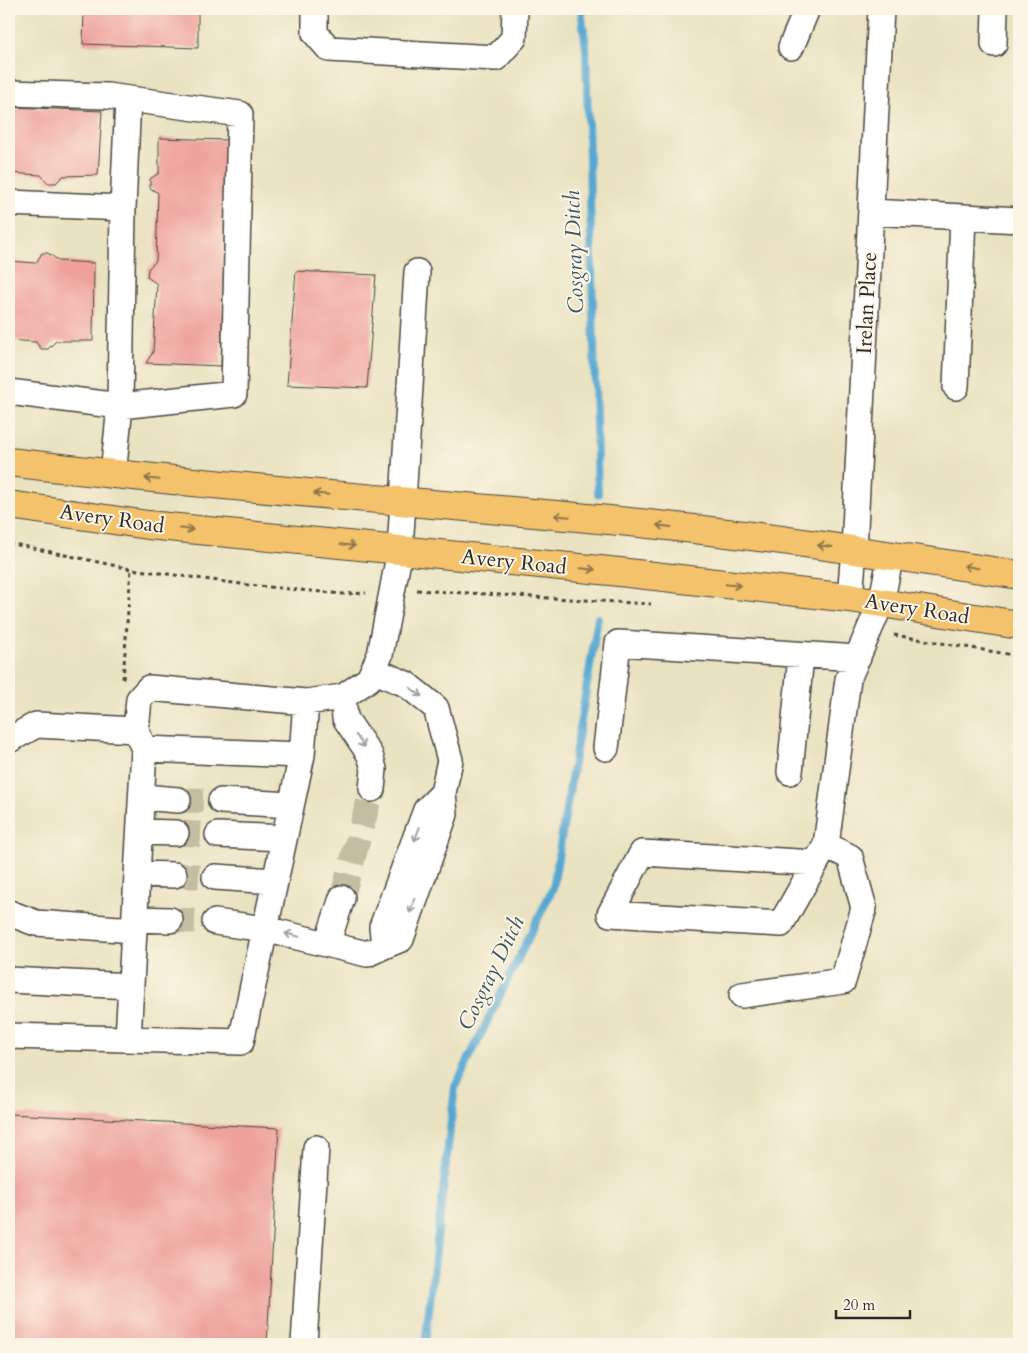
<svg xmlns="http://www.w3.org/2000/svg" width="1028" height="1353" font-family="Cardo,serif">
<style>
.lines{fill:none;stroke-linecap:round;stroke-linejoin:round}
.stream{stroke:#57a8d2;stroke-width:8}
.building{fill:#eea29b}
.minor-tunnel{stroke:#c3bda2;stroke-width:25;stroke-dasharray:25 12;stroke-linecap:butt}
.minor-casing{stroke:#484641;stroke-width:28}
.major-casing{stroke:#484641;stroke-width:30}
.path{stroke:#484641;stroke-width:3;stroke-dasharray:4 4;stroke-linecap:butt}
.minor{stroke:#fff;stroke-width:25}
.major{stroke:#f3c26a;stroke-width:28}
.oneway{stroke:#8f764a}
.oneway2{stroke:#a0a0a0}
.labels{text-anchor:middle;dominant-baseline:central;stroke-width:4;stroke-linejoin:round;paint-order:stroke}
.street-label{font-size:21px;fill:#2b2b2b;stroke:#fcf5e5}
.water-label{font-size:22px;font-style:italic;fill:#3a5765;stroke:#fcf5e5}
</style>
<rect width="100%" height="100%" fill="#fcf5e5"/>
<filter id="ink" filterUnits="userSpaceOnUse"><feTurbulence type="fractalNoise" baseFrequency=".02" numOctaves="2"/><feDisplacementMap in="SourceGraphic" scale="10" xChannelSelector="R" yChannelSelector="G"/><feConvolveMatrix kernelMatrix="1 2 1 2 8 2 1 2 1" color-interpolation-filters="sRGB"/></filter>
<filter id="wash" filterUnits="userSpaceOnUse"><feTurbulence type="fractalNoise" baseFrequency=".0096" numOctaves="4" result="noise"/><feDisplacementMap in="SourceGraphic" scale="20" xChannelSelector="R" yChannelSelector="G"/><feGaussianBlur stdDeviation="1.12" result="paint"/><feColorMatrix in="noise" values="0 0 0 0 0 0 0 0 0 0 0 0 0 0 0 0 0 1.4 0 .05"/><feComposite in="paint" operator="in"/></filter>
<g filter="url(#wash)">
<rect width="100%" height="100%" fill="#e9e2c0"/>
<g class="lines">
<path class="stream" d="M581,9L586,48L598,494
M425,1344L455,1087L553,888L598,618"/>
</g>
<g id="blocks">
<path class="building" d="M84,9H198V48L83,44Z
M9,107L102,111L98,175L63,176L56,183H48L41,175L9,173Z
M159,138L227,140L221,366L146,363L153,352L157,284L147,277L148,269L156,261L158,193L150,188V179L159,173Z
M42,253H48L59,261L94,263L93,341H56L48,349H41L36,342L9,340V261L36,263Z
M296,271L376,275L367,388L287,385Z
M9,1114L279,1128L267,1344H9Z"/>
</g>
</g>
<g filter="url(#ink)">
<use href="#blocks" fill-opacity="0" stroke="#484641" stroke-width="1"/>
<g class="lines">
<path class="minor-tunnel" d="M178,800L221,801
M176,833L218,835
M174,875L215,877
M342,898L372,789
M170,920L215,922"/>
<defs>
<path id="minor" d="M315,9V33L329,49L496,58L514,38L515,9
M994,44L995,9
M791,47L807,9
M9,93L107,96L240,114L234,394L120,406L123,208L128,99
M9,203L123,208
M871,212L1019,220
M956,387L963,217
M9,392L120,406L113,475
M850,598L854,549L881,9
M343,697L345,718L370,755L374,769L372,789
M306,702L343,697L369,679L380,655L400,550L417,272
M9,740L36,725L136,730
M606,748L618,643L858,658
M144,749L136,730L139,699L149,688L306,702L302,755
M790,772L801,655
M142,797L178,800
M221,801L291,805
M140,832L176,833
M218,835L284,838
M816,863L642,853L610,914L781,924L826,845L848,679L881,603L891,555
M138,874L174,875
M215,877L275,881
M9,913L36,923L134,930
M135,919L170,920
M215,922L265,929L367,954L384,946L382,927L426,810L443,793L450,760L436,708L406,684L373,670
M327,944L342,898
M384,946L401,939L445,814L443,793
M9,980L131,986
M742,995L843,981L864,908L850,857L826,845
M9,1036L241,1042L302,755L144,749L128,1039
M304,1344L316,1148"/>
<path id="major" d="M9,462C208,486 409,501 609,520C746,533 883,554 1019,575
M9,505L148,525L610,571L850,598L1019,625"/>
</defs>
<use href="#minor" class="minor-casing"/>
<use href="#major" class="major-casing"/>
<path class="path" d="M9,543L131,569L248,585L343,594L366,593
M417,590L651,604
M894,635L1019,656
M123,679L131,569"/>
<use href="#minor" class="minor"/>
<use href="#major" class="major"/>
</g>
<defs><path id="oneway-shaft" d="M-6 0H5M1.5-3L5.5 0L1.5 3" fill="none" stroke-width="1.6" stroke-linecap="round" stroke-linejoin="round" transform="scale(1.25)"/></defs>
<g class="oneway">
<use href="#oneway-shaft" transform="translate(152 479) rotate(-174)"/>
<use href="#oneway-shaft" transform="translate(321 494) rotate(-175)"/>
<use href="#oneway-shaft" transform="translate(562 516) rotate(-175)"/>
<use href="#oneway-shaft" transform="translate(664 526) rotate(-173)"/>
<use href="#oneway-shaft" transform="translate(186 529) rotate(6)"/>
<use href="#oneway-shaft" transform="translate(348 545) rotate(6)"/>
<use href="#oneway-shaft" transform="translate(825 546) rotate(-173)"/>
<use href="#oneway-shaft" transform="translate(971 567) rotate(-171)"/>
<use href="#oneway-shaft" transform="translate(588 569) rotate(6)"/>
<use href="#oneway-shaft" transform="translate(733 585) rotate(6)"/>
</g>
<g class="oneway2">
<use href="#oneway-shaft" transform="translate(416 692) rotate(37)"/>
<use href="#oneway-shaft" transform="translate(360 741) rotate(56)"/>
<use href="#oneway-shaft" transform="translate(417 834) rotate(111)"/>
<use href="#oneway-shaft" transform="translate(412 906) rotate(109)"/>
<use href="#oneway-shaft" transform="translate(292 935) rotate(-166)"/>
</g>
</g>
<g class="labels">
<g class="street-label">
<text transform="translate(867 303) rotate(-87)">Irelan Place</text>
<text transform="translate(112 519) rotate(8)">Avery Road</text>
<text transform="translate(514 562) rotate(6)">Avery Road</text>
<text transform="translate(917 609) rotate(9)">Avery Road</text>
</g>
<g class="water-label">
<text transform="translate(574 252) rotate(-92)">Cosgray Ditch</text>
<text transform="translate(491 973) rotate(-64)">Cosgray Ditch</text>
</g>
</g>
<rect width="1028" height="1353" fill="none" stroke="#fcf5e5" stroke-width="30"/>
<path d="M836 1310v8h74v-8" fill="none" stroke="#2b2b2b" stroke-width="2.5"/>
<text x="843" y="1310" font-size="15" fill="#2b2b2b" stroke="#fcf5e5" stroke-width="4" paint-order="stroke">20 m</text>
</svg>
